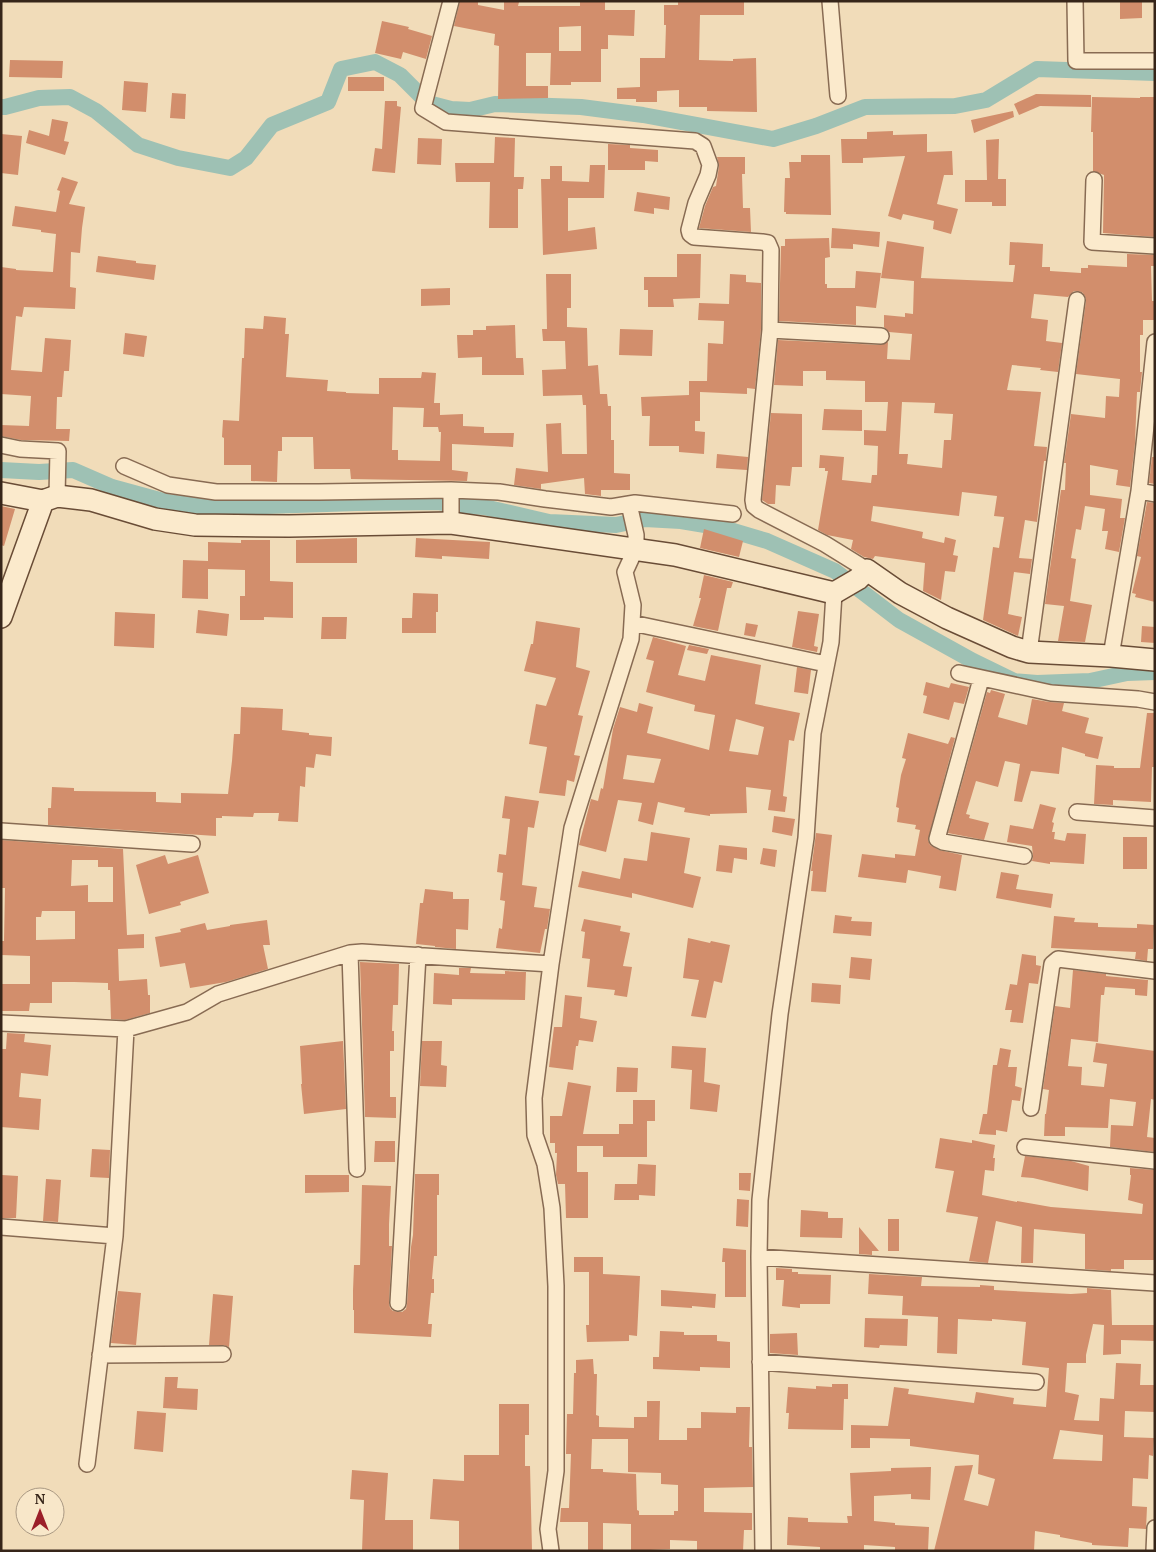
<svg xmlns="http://www.w3.org/2000/svg" width="1156" height="1552" font-family="'PT Serif',serif">
<style>
.lines{fill:none;stroke-linecap:round;stroke-linejoin:round}
.canal{stroke:#9ec1b4;stroke-width:16}
.building{fill:#d28e6c;fill-rule:evenodd}
.street-casing{stroke:#886b53;stroke-width:18}
.secondary-casing{stroke:#694c36;stroke-width:24}
.street{stroke:#fbeacc;stroke-width:15}
.secondary{stroke:#fbeacc;stroke-width:21}
</style>
<rect width="100%" height="100%" fill="#f1dcb9"/>
<g class="lines">
<path class="canal" d="M1,107H5L39,98L70,97L96,111L138,145L178,158L230,168L246,158L272,125L328,102L341,69L375,62L400,75L428,103L451,109L470,110L495,104L581,107L643,115L773,139L816,126L865,107L955,106L986,100L1037,69L1155,73
M1,470L39,472L73,470L112,487L167,502L199,506H266L357,503L438,502L464,506L484,507L549,522L616,525L645,519L681,521L723,528L767,541L835,571L899,620L973,661L1014,681L1037,683L1090,681L1127,673L1155,672"/>
</g>
<path class="building" d="M460,1H478V5L504,10V1L519,2L518,6H580V1H605V10H635L634,36L608,35V49H601V82H571V85H550L551,53H526V86H548V98L498,99L499,46L494,45L495,34L454,26ZM581,26V51H559V27Z
M678,1L744,2V15H700L699,60L733,61V59L756,58L757,112L707,111V107H679V90L657,91V102H636V99H617V88L640,87V58H665L666,25H664V5H678Z
M1120,1H1142V18L1120,19Z
M382,21L409,27L408,29L432,36L426,59L403,52L401,59L375,53Z
M10,60L63,61L62,78L9,77Z
M348,77H384V91H348Z
M124,81L148,83L146,112L122,110Z
M172,93L186,94L185,119L170,118Z
M1036,94L1091,95V107L1040,106L1019,115L1014,104Z
M1092,97L1140,98V97H1155V237L1103,233L1104,175L1093,171V132H1091Z
M385,101H397V106L401,107L395,173L372,171L375,148L382,149Z
M1013,111L1014,117L974,133L971,120Z
M52,119L68,122L64,141L69,142L65,155L26,143L29,130L49,136Z
M893,131V135L927,134V152L952,151L953,175H944L937,204L958,209L951,234L933,229L934,221L903,214L901,220L888,216L905,156L863,158V163H842L841,139H867V132Z
M1,134L22,136L18,175L1,173Z
M495,137L515,138L514,177H524L523,189H518V228H489L490,182H456L455,163H494Z
M418,138L442,139L441,165L417,164Z
M999,139L998,179H1006V206H992V202H965V180H987L986,140Z
M608,144L630,145V148L658,150V162L645,161V170H608Z
M801,155H830L831,215L786,214V212H784L785,178H790L789,162H801Z
M717,157H745V174H742L743,208H750L751,232L699,228L705,206L713,187L716,186L719,166Z
M590,165H605L604,198H568V231L595,227L597,249L543,255L541,179H550V166H562V181L589,182Z
M62,177L78,182L69,204L85,207L82,228L80,253L71,252L70,287L76,288L75,309L24,307L22,317L16,316L11,370L42,372L45,338L71,340L69,371H64L62,397H57L56,429H70L69,441L21,440L1,436V425L29,426L31,396L1,394V267L16,269V270L53,272L56,234L41,232V230L12,226L15,206L56,212L60,191L57,190Z
M637,192L670,197L669,210L654,208V214L634,211Z
M832,228L880,232L879,247L853,244V249L831,248Z
M829,238L830,257L825,258V284H827V288H855L856,271L881,273L876,308L856,306V325L779,321L781,246H785V239Z
M887,241L924,247L921,278L1013,282L1015,265H1009L1010,242L1043,244L1042,267H1050V271L1081,273V268H1088V265L1127,267V254L1155,255V266H1151L1152,301H1154V320H1143V335H1140V372H1142L1140,392H1137L1135,443L1130,487L1116,485L1118,470L1090,465V495L1122,499L1120,518H1125L1119,552L1105,549L1108,531H1102L1105,509L1085,506L1081,530L1076,529L1071,558L1076,559L1070,601L1092,605L1085,642L1058,641L1064,606L1045,604L1061,490H1065L1066,463H1064L1071,414L1105,418L1106,396L1119,397L1120,379L1076,374L1086,301L1085,296L1082,292L1074,291L1068,297L1034,294L1031,318L1048,320L1046,341L1062,343L1058,372L1040,370L1041,368L1012,365L1007,390L1041,392L1034,446L1047,447L1046,461H1044L1037,522L1025,520L1019,558L1032,559L1030,574L1014,572L1008,614L1022,617L1018,636L983,620L993,547L999,548L1004,517L994,516L997,496L962,492L959,516L873,506L871,521L923,532L922,538L944,543L945,537L956,540L953,555L958,556L955,572L945,571L941,600L923,591L925,563L875,556L873,559L864,557L851,549L853,540L827,535L818,530L828,471H825V468H819L820,455L844,457L842,480L871,483L872,475H877L878,446L864,445V430L886,431L888,402H865V381L826,380V371H803V386L774,385L778,340L880,345L888,342L887,359L910,360L912,334L889,332L884,327V315L905,317V313L913,314L914,281L881,278ZM902,402L935,403L934,413L953,414L951,440H944L942,468L907,464L908,454H899Z
M677,254H701L700,298L673,299L674,307H648V290H644V277H677Z
M98,256L136,261V263L156,265L154,280L96,272Z
M546,274H571V308H567V327L587,328L588,366L598,365L600,394H607L608,406H611V440H614V473L630,474V490H601V496L585,494L584,478L541,484V489L514,485L516,468L548,472L546,424L561,423L562,454H587L586,405H583L582,395L543,396L542,370L566,369L565,341H543L542,329H547Z
M730,274L746,275V282L761,283V329L755,389L747,388V394L700,392V421H695V431L705,432L704,454L679,452V446H649L650,416H642L641,397L689,395V381H707L708,343L723,344L724,321L698,320L699,303L729,304Z
M450,288V305L421,306V289Z
M264,316L286,318L285,334H289L286,377L328,380L327,391L346,392V393L379,394V378H421L422,372L436,373L434,403H440V415L463,414V426L484,427V433H514L513,447L452,444V470L468,472L467,481L351,479L350,469H314L313,437H282V451H278L277,482L251,481V465H224V438L222,437L223,420L239,421L242,358H244L245,328L263,329ZM393,407L424,408L423,427H438L439,432H441L440,461L398,460V450H392Z
M515,325L516,358H523L524,375H482V357L458,358L457,335H473V330H486V326Z
M620,329L653,330L652,356L619,355Z
M125,333L147,336L144,357L123,354Z
M824,409L862,410V431L822,430Z
M771,413L802,414V467H792L790,486L776,485L775,504H768L762,500Z
M717,454L748,457L747,470L716,468Z
M1152,457H1155V484L1149,483Z
M1147,502L1155,503V602L1135,597L1136,594L1132,593L1141,557L1137,556Z
M1,506L15,509L4,546L1,545Z
M704,529L743,541L739,557L700,548Z
M357,538V563H296V540Z
M416,538L490,542L489,559L442,556V559L415,557Z
M241,540H270V581L293,582V618L264,617V620H240V596H245V570L208,569V599L182,598L183,560L208,561V542L241,543Z
M704,575L733,582L731,588H727L718,631L693,626L701,598H699Z
M413,593L438,594V612H436V633H402V618H412Z
M198,610L229,614L227,636L196,633Z
M798,611L819,614L814,646L818,647L817,652L792,647Z
M115,612L155,614L154,648L114,646Z
M322,617H347L346,639H321Z
M536,621L580,628L576,667L590,671L578,715L583,716L574,755L580,756L574,782L567,780L565,796L539,793L547,747L529,744L536,704L546,706L556,678L524,671L531,644H533Z
M746,623L758,625L755,637L744,635Z
M1142,626L1155,627V643L1141,642Z
M653,637L686,646L678,675L705,681L711,655L761,665L755,704L800,713L794,741L789,740L783,796L787,797L785,812L768,810L771,790L746,787L747,813L710,814V816L684,812L685,808L658,802L653,825L638,821L642,803L618,800L606,852L579,845L591,799L598,801L601,788L603,789L613,729L620,707L637,712L639,703L653,707L647,733L709,750L715,715L694,711L695,705L646,692L654,661L646,659ZM736,719L764,727L758,755L729,751ZM627,755L661,759L654,783L623,779Z
M689,645L709,649L707,654L687,650Z
M797,667L811,670L808,694L794,692Z
M926,682L949,688L951,683L969,687L964,704L954,702L949,720L923,713L927,696L923,695Z
M991,690L1005,694L998,717L1027,725L1032,699L1049,702L1064,703L1062,711L1089,718L1085,733L1103,737L1098,759L1085,756V754L1062,747L1059,774L1031,771L1022,802L1014,801L1020,764L1005,761L998,787L976,781L966,814L970,815L969,818L989,823L984,840L948,833L987,692L990,693Z
M241,707L283,709L282,730L309,733V735L332,737L331,756L316,754L314,768L306,767L305,787L300,786L298,822L278,821L279,813H254L253,817L222,816V818H216V836L48,825V808H51L52,787L74,788V791L156,792V802L181,803V793L228,794L232,761L234,734H240Z
M1147,713H1155V767H1152L1151,802L1113,800V805L1094,804L1096,765L1114,766V768H1140Z
M908,733L948,744L951,737L955,738L928,840L930,845L939,850L962,855L956,891L939,888L941,876L908,870L906,883L858,877L862,854L895,858V854L915,856L920,830L915,829L916,825L897,822L899,808L896,807L901,775L906,759L902,758Z
M505,796L539,801L534,828L528,827L522,885L537,887L534,907L550,909L547,929H545L540,953L496,948L499,928L502,929L505,901L500,900L503,873L497,872L499,854L506,855L510,819L502,818Z
M1040,804L1056,808L1052,822L1054,823L1052,832H1055L1054,839L1065,841L1067,833L1086,834L1084,864L1050,862V864L1032,861L1033,857L1032,846L1007,842L1010,825L1033,829Z
M774,816L795,819L792,836L772,832Z
M651,832L690,838L684,873L701,877L693,908L632,893V898L578,887L582,871L620,879L624,858L647,861Z
M816,833L832,835L826,892L811,891L813,871H811Z
M1123,837H1147V869H1123Z
M1,840L123,849L127,935L144,934V948L118,949L119,981L147,979L148,995H150V1013L125,1020L111,1019L110,990H108V983L74,982H52V1003H30L29,1011H1V984H30V956L1,955V941H4L5,888H1ZM72,860H98V867H113V902H88V885L71,886ZM42,911H75V939L36,940V917H41Z
M719,845L747,848V860L734,858L732,873L716,871Z
M763,848L777,850L775,867L760,864Z
M165,855L168,864L198,855L209,893L180,902L181,905L149,914L136,865Z
M1001,872L1019,875L1016,889L1053,894L1051,908L996,898Z
M425,889L453,892V899H469L468,930L456,929V949L435,947V946L416,944L420,903H423Z
M835,915L852,917L851,921L872,922L871,936L833,933Z
M1054,916L1075,918L1074,922L1098,923V927L1137,928V924L1154,925L1153,949H1148L1147,961L1135,959L1136,952L1051,948Z
M584,919L621,926L620,931L630,933L623,966L632,967L627,997L614,995L615,990L587,987L590,959L582,958L585,932L581,931Z
M267,920L270,945H263L268,969L226,982L190,988L185,963L160,967L155,937L181,932L180,929L205,923L207,930L230,926V925Z
M688,938L710,943L711,941L730,945L722,983L714,981L706,1018L691,1016L699,980L683,978Z
M1022,954L1036,956V965L1041,966L1038,984L1029,983L1023,1023L1010,1022L1012,1010H1005L1010,984L1017,985Z
M851,957L872,959L870,980L849,978Z
M360,962L399,964L398,1005H393L392,1031H394V1051H390V1097H396V1118L365,1117Z
M459,968H471L470,973L505,974V971L526,972L525,1000L452,999V1005L433,1004L434,973L459,975Z
M1073,970L1106,974V976L1148,980L1147,996L1135,995V989L1105,987L1104,995H1101L1098,1042L1071,1039L1068,1066L1082,1067L1081,1085L1104,1087L1107,1064L1093,1062L1096,1043L1155,1051V1100L1151,1099L1147,1137L1155,1138V1152L1110,1147L1111,1125L1133,1126L1136,1102L1110,1099L1108,1128L1065,1127V1136H1044L1045,1114H1046L1049,1090L1043,1089L1055,1006L1070,1008Z
M812,983L841,985L840,1004L811,1002Z
M565,995L582,997L580,1018L597,1021L593,1042L579,1040L578,1046H576L573,1070L549,1067L554,1027H562Z
M7,1033L25,1034L24,1042L51,1045L48,1076L21,1073L19,1097L41,1099L39,1130L1,1127V1049H6Z
M343,1041L346,1109L304,1114L301,1084H302L300,1046Z
M422,1041H442L441,1065L447,1066L446,1087L420,1086Z
M672,1046L706,1048L704,1082L720,1085L717,1112L690,1109L692,1070L671,1068Z
M1000,1048L1011,1050L1008,1067H1017L1015,1086L1022,1088L1020,1101L1012,1100L1007,1132L996,1130V1135L979,1134L983,1114H987L993,1065H997Z
M617,1067L638,1068L637,1092H616Z
M568,1082L591,1086L583,1134H619V1124H633V1100H655V1121H647V1157H603V1146H577V1172H588V1218H566L565,1184H558L556,1175L557,1153H555V1143H550V1116H562Z
M940,1138L972,1143V1140L995,1145L993,1158H995L994,1171L985,1170L982,1195L1017,1202V1201L1051,1207L1142,1214L1143,1204L1128,1200L1131,1175H1130V1168L1155,1170V1260H1124V1269H1111V1271L1085,1269V1234L1034,1229L1033,1263H1021L1022,1227L996,1221L988,1263L969,1261L978,1217L946,1212L954,1171L935,1168Z
M375,1141H395V1162H374Z
M92,1149L110,1150L109,1178L90,1177Z
M1025,1156L1071,1161L1089,1166L1088,1191L1033,1178L1021,1177Z
M638,1164L656,1165L655,1196L639,1195V1200H614L615,1184H637Z
M739,1173H751L750,1191L739,1190Z
M415,1174H439V1195H437V1256H434L432,1279H434V1293H431L428,1324H432L431,1337L354,1333V1310H353V1291L354,1265H360L362,1185L391,1186L389,1224V1246H392L389,1303L390,1308L393,1311L402,1312L406,1309L407,1304L411,1247L413,1235Z
M2,1175L18,1176L16,1218H1Z
M305,1175H349V1192L305,1193Z
M46,1179L61,1180L58,1222L43,1221Z
M737,1199L749,1200L748,1227L736,1226Z
M801,1210L828,1212V1218H843L842,1238L800,1237Z
M888,1219H899V1251H888Z
M859,1227L879,1251H872V1255L859,1254Z
M723,1248L746,1250V1297H725V1262H722Z
M574,1257H603V1274L640,1276L637,1336L629,1335V1341L587,1342L586,1325H589V1272H574Z
M776,1268L792,1269V1272H798V1274L831,1275L830,1304H800V1308L782,1306L784,1280H776Z
M869,1274L922,1277L921,1286L980,1287V1285L994,1286V1290L1071,1294L1087,1293V1288L1111,1290L1112,1325H1155V1341L1121,1340V1354L1103,1355L1104,1325L1093,1324L1086,1355V1363H1067L1065,1392L1079,1395L1074,1420L1099,1421L1100,1398L1114,1399L1116,1363L1141,1364L1140,1385H1155V1412L1125,1411L1124,1437L1154,1438L1153,1456L1149,1455L1148,1479L1133,1478L1132,1506L1147,1507L1146,1529L1129,1528L1128,1547L1092,1545V1543L1060,1537V1535L1035,1531L1034,1551H934L955,1466L973,1465L964,1500L988,1506L995,1479L978,1474L979,1455L910,1446V1439L870,1438V1448H851V1425L888,1426L894,1387L909,1389L908,1394L974,1403L976,1392L1014,1398L1013,1404L1046,1407L1049,1368L1022,1365L1026,1322L992,1319V1321L958,1319L957,1354L937,1353L938,1317L902,1315L903,1296L868,1294ZM1060,1430L1103,1435L1102,1461L1053,1459Z
M661,1290L716,1294L715,1308L692,1306V1308L661,1306Z
M118,1291L141,1293L136,1345L111,1343Z
M213,1294L233,1296L229,1347L223,1345H209Z
M865,1318L908,1319L907,1346L880,1345L879,1348L864,1347Z
M660,1331L684,1332V1335H717V1341L730,1342V1368L700,1367V1371L653,1369V1357H659Z
M797,1333L798,1355L770,1353V1334Z
M593,1359L594,1374H597L596,1415L599,1416V1427L634,1428V1417H647V1401H660L659,1440H687V1428H701V1412L736,1413V1407H750L749,1447H752L753,1487L704,1488V1512L752,1513V1530H744L743,1551H697V1541L670,1540V1549L631,1551V1524L603,1523V1551H588V1522H560L561,1508H569L571,1454H566L567,1414H573L574,1373H576V1360ZM592,1439H628V1472L661,1473V1484L678,1485V1511H674V1515H639V1511L637,1510L636,1474L603,1472V1469H591Z
M165,1377H178L177,1388L198,1389L197,1410L163,1408Z
M832,1384H848V1399H844L843,1430L788,1429L789,1413H786L788,1387L816,1389V1386L832,1387Z
M499,1404H529V1435H525V1466H530L532,1550L459,1551V1521L430,1519L433,1479L464,1481V1455H499Z
M137,1411L166,1413L163,1452L134,1449Z
M931,1467L930,1500L911,1499V1494L874,1496V1521L895,1523V1525L929,1527L928,1551H895V1547L864,1545V1551L820,1550V1547L787,1545L788,1517L808,1518V1522L848,1523L847,1516H852L850,1473L891,1471V1468Z
M352,1470L388,1473L385,1520H413V1551H362L364,1500L350,1499Z"/>
<g class="lines">
<defs>
<path id="street" d="M451,1L423,108L446,122L695,141L703,146L710,165L708,175L696,203L689,230L690,234L694,237L762,242L768,243L771,250L770,330L753,500L754,506L759,510L825,544L867,570
M830,1L838,96
M1075,1L1076,61H1155
M1094,180L1092,242L1155,246
M770,330L881,336
M1,445L20,449L58,451L57,496
M124,466L168,485L216,492H319L451,490L499,492L545,499L611,507L635,503L733,514
M451,490V523
M1139,491L1155,494
M632,623L826,664
M1029,652L1077,300
M1111,656L1139,491L1155,342
M959,673L1051,693L1138,699L1155,702
M981,679L937,839L943,842L1024,856
M1077,812L1155,818
M1,831L192,844
M350,953L357,1169
M1,1023L126,1029L187,1012L218,994L350,953L362,952L551,964
M1031,1108L1052,964L1058,959L1155,971
M1025,1147L1155,1161
M1,1227L115,1236
M759,1257L1155,1283
M398,1303L418,955
M100,1355L223,1354
M760,1362L1036,1382
M87,1464L115,1236L126,1029
M551,1551L548,1529L556,1471V1286L552,1208L545,1164L535,1135L534,1098L551,964L572,828L631,639L633,605L625,572L636,548V535L629,504
M763,1551L759,1257L760,1200L780,1014L806,838L813,733L831,642L834,593
M1154,1551L1155,1528"/>
<path id="secondary" d="M1,493L43,501L57,496L91,500L155,519L195,525L289,526L451,523L675,555L834,593L858,579L867,570L900,593L947,618L1012,647L1029,652L1111,656L1155,660
M1,617L43,501"/>
</defs>
<use href="#street" class="street-casing"/>
<use href="#secondary" class="secondary-casing"/>
<use href="#street" class="street"/>
<use href="#secondary" class="secondary"/>
</g>
<rect width="1156" height="1552" fill="none" stroke="#362519" stroke-width="5"/>
<g transform="translate(40 1512)"><circle r="24" fill="#f8e7c9" stroke="#aa9983"/>
<path d="M0-4L9 19L0 12L-9 19Z" fill="#9b1f29"/>
<text y="-8" font-size="14" font-weight="bold" text-anchor="middle" fill="#362519">N</text>
</g>
</svg>
